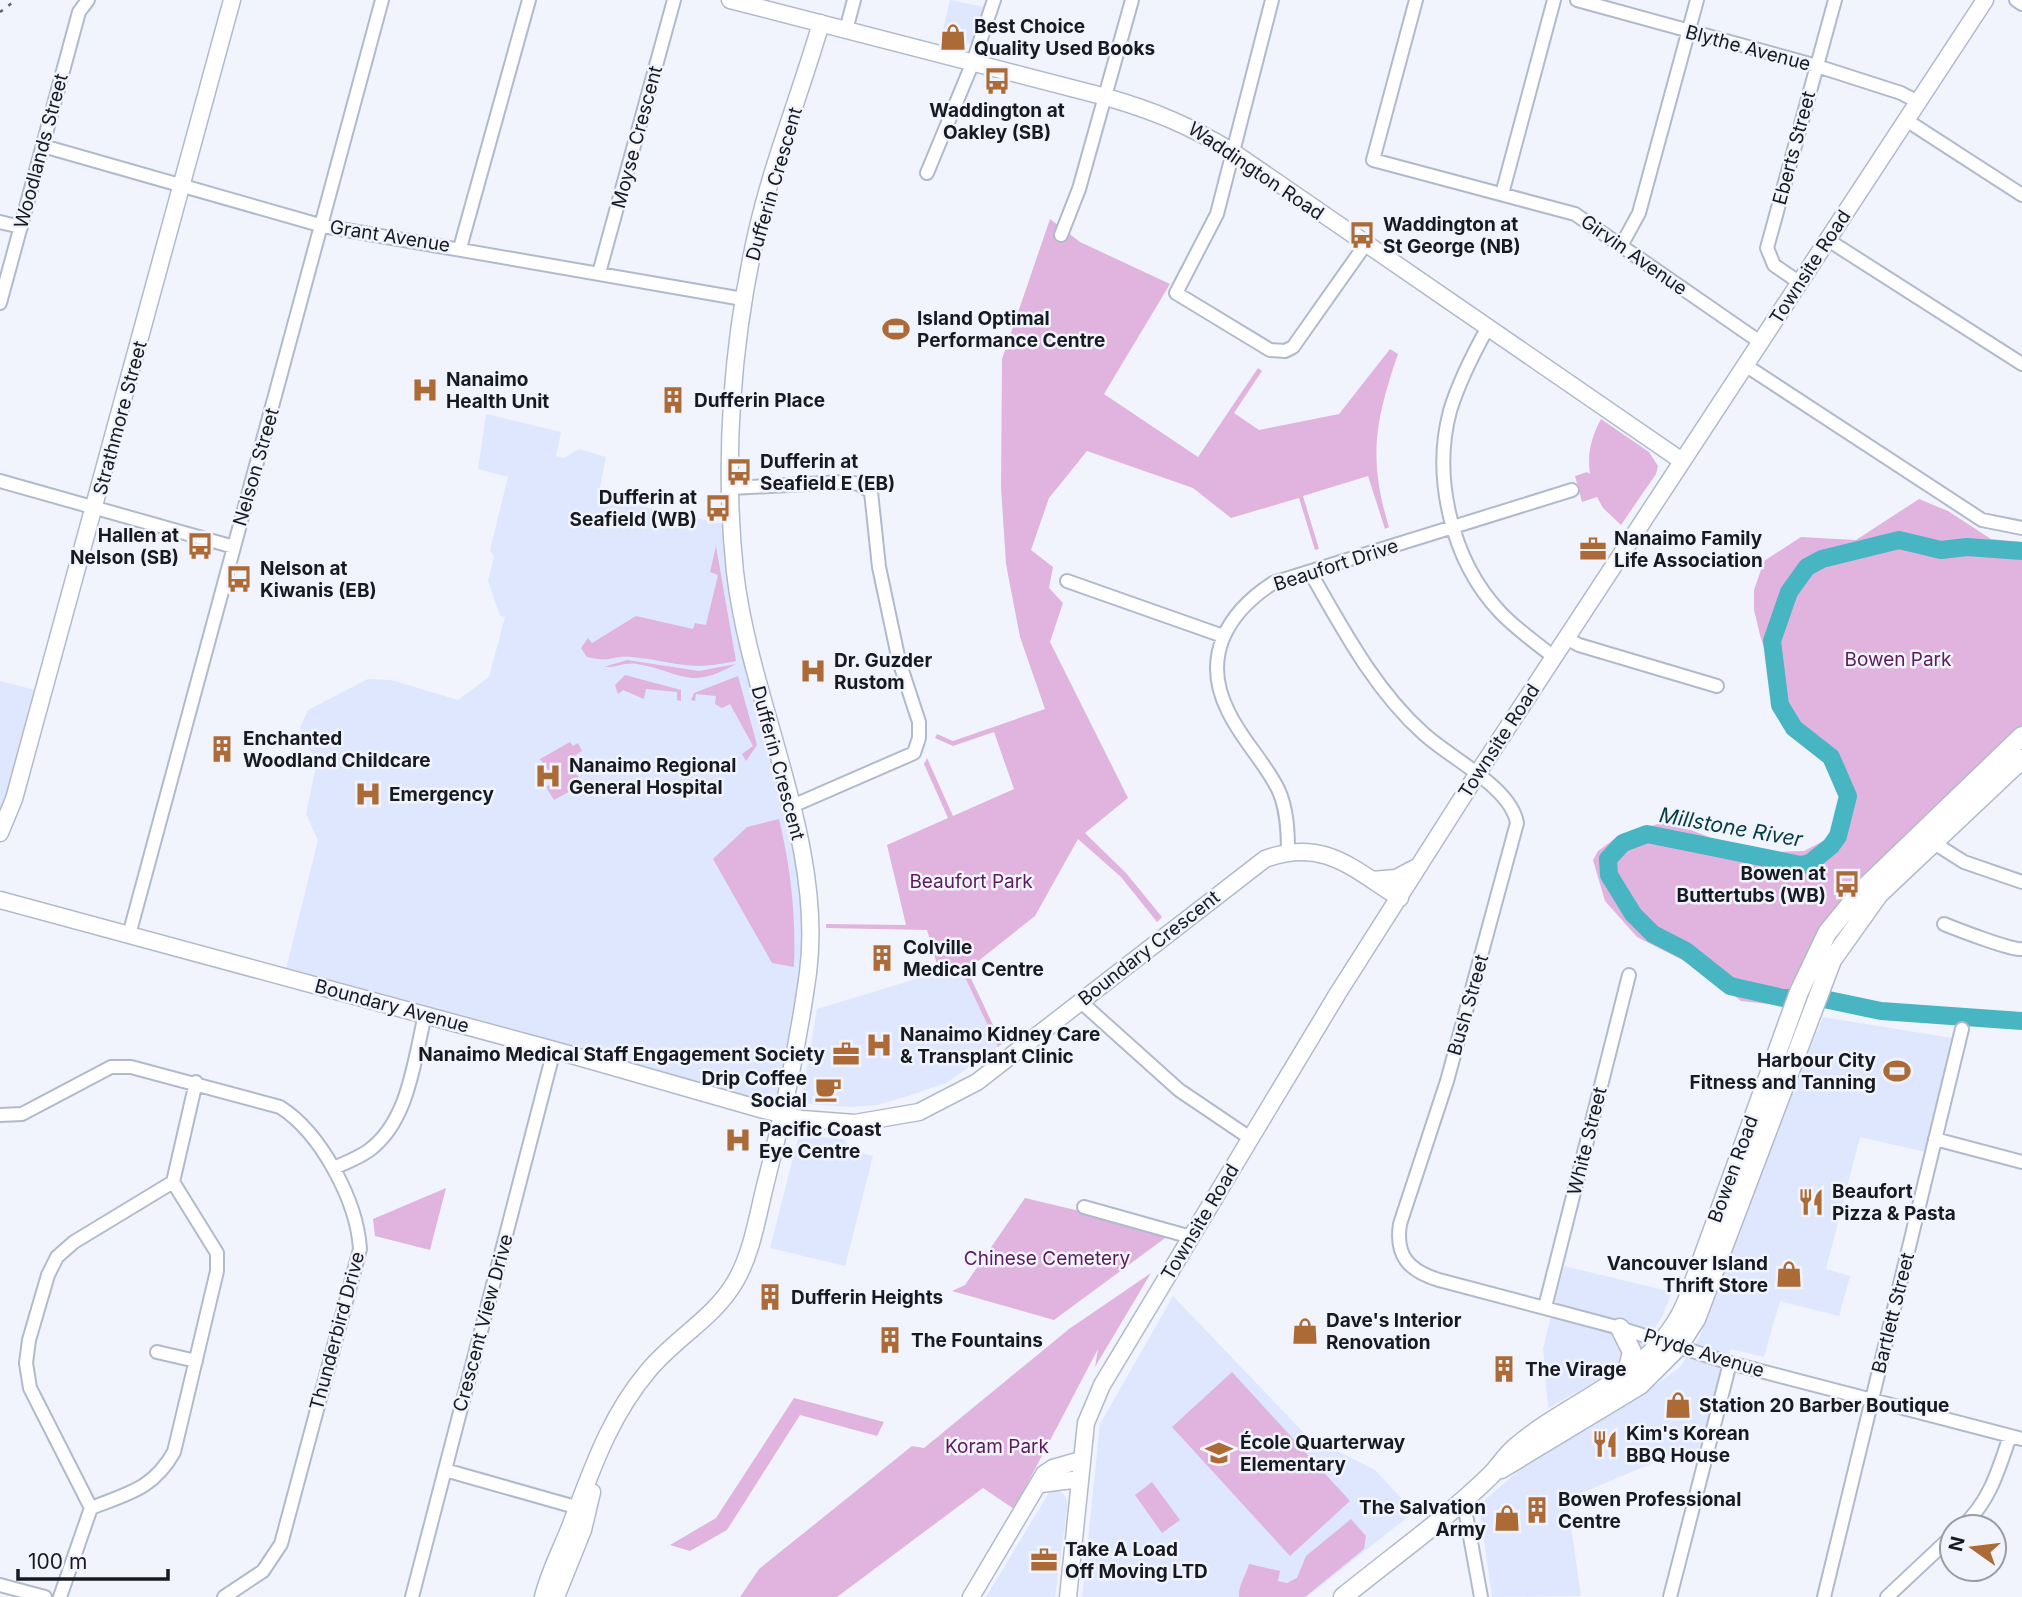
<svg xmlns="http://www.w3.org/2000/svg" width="2022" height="1597" font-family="Inter,sans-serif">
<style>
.built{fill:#dee7fd}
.green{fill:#e0b4df}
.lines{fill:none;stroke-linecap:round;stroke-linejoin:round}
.river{stroke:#47b5c2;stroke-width:18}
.minor-casing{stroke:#b1bacd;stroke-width:16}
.tertiary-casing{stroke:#b1bacd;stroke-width:19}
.secondary-casing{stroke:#b1bacd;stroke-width:21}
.minor{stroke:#fff;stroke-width:12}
.tertiary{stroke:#fff;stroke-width:16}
.secondary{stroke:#fff;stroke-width:18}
.rail{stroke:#60636a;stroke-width:2.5;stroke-dasharray:3.5 7;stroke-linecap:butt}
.labels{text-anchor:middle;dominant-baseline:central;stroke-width:5;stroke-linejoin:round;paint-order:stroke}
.poi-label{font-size:19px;font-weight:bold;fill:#171a21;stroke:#f1f4fc;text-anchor:start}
.street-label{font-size:19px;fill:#171a21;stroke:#f1f4fc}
.park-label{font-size:19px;fill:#5c1a5e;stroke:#f1f4fc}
.water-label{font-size:21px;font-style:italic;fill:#063b41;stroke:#f1f4fc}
</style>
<rect width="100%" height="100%" fill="#f1f4fc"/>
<path class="built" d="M950,0L984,7L975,39L967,45L941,38Z
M486,414L561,432L556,456L564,458L579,449L606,457L598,497L733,526L735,573L809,914L783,1115L284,977L318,840L306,814L317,761L306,744L300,728L308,710L368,679L391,680L458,700L489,677L505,617L500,616L488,581L494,557L490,550L508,477L478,469Z
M0,681L43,692L0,829Z
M955,967L963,973L998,1047L946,1083L908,1096L877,1105L850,1107L808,1104L802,1096L817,1009Z
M1823,1017L1952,1038L1926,1152L1860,1137L1826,1269L1850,1276L1839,1316L1780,1301L1764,1357L1731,1349L1700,1454L1684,1450L1567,1499L1581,1596L1492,1597L1479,1505L1524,1466L1640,1397L1680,1367L1699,1338L1767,1154Z
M799,1135L844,1139L851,1150L873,1156L845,1266L770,1248Z
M1564,1266L1672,1292L1662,1317L1640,1351L1615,1371L1548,1408L1543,1348Z
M1173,1296L1306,1435L1375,1470L1414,1512L1307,1597H1082L1100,1424Z
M1056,1490L1063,1493L1068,1502L1055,1597H986L1050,1491Z"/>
<path class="green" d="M1050,219L1080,242L1170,284L1104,394L1198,457L1258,368L1262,371L1234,413L1259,430L1339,414L1390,349L1398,354C1375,421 1368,459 1389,527L1385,529L1368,476L1303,496L1319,549L1315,550L1299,498L1231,518L1193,488L1087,451L1049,498L1031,550L1053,567L1049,588L1063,603L1050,642L1128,798L1085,833L1126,873L1162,917L1157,922L1121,877L1078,839L1035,916L967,970L1002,1044L998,1047L963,973L955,967L939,971L927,930L826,928V924L906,925L887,845L948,818L924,764L927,758L953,816L1014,789L994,732L953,746L935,738L937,734L953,741L1045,709L1020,637L1006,564L1001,488L1002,359Z
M1601,419L1649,452L1658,466L1656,474L1621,525L1603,508L1597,497L1582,502L1575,476L1587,472L1590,474C1587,454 1591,438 1601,419Z
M1919,499L1948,511L1991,539L2022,542V738C1951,806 1819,912 1795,1007L1741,1001L1696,967L1637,937L1605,901L1593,860L1598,851L1617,837L1667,821L1730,845L1763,852L1804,851L1833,836L1848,805L1847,794L1832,770L1798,737L1782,704L1760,635L1754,610V590L1764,561L1801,537L1856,540Z
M716,546L736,661C686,672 676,661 631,657C613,655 611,663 587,657L581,648L588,638L592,643L636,616L693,629L695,623L706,625L718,575L710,572Z
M627,660L699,671L736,664C688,691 683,672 637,664C625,662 616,668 604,667Z
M625,675L681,690V701L677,700V692L646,689L644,699L623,690L618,694L615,685Z
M738,676L757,745L746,761L742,754L753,746L730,704L722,708L715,704L716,696L696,694L695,701L691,700L694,693Z
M570,742L573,746L578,743L582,751L573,757L578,765L574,772L579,777L572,780L574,789L554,800L546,787L556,781L540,759Z
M779,819C791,869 796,915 794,967L772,963L713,859L747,827Z
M446,1188L430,1250L375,1236L373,1219Z
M1025,1198L1172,1233L1054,1320L952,1291L965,1285Z
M1151,1273L1095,1367L1098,1349L1014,1509L983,1488L837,1597H740L759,1569L912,1446L924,1448L1069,1329Z
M1232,1372L1350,1501L1290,1556L1172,1427Z
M794,1398L884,1422L877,1436L800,1415L727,1530L690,1551L670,1545L716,1518Z
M1152,1482L1180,1520L1162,1533L1135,1495Z
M1351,1519L1366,1536L1364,1549L1305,1597H1239C1238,1586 1246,1575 1249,1564L1280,1571L1278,1581L1287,1583L1297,1578L1306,1556Z"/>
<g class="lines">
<path class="river" d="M2022,551L1967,547L1941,550L1899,540L1822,559L1807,567L1789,592L1772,641L1780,705L1794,728L1831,757L1848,796L1838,836L1831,846L1810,863L1801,865L1647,834L1623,843L1608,859L1609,875L1633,914L1653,934L1686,951L1730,986L1783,998H1819L1881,1011L2022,1021"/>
<defs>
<path id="minor" d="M1272,0L1217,214L1176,293L1270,350L1285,351L1293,347L1365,245
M1416,0L1373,160L1575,214L1760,342
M1577,0L1817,66L1901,93L1918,102
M2016,0L2022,4
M846,30L854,0
M1906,120L2022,195
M43,146L323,226L743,299
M927,173L973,62L994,0
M1502,194L1554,0
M0,222L21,227
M1061,235L1079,189L1132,0
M1828,240L2022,364
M1621,246L1639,213L1697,0
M460,248L529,0
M599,273L674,0
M1800,283L1774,265L1767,248L1835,0
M0,303L79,12L88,0
M1488,327C1473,354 1459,381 1450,411C1432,478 1452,561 1500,612C1516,629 1536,643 1554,657
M1745,365L1982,520L2022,528
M0,481L234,547
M731,488L845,482L859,484L871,492L879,567L899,661L919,722V738L914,753L790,807
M1310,572C1343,629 1374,689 1423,733C1451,759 1511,787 1517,823L1447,1081L1400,1224C1395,1256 1409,1271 1439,1280L1620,1328L1730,1363L2022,1439
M1067,581L1223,636
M1566,638L1579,645L1717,686
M1934,843L1964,862L2022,882
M1288,852C1288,831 1287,808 1278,789C1264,761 1241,739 1228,711C1201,657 1227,613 1273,583L1572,490
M1944,924C1956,929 2016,952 2022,949
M129,935L382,0
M1081,1002L1179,1090L1250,1138
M0,1115L22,1114L111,1067H131L280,1107C321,1133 357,1201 360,1249L281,1544L263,1571L224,1597
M1935,1139L2022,1162
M334,1168C345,1163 358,1158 368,1151C409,1122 414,1060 425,1015
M1084,1207L1191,1237
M1545,1307L1629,975
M157,1352L196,1361
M445,1470L586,1510
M1463,1498L1481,1597
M91,1508C129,1493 153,1489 174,1452L217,1271V1253L173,1182
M1962,1527C1990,1501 1998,1471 2010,1436
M0,1585L45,1597
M60,1597L91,1508L30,1388L26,1363L29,1340L48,1275L57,1257L74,1242L173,1182L196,1082
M412,1597L554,1050
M1670,1597L1730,1363
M1824,1597L1962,1029
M1887,1597L1952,1536"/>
<path id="tertiary" d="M730,0L1106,97C1155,111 1190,126 1233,152L1682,461
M0,833L14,799L232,0
M1372,880L1396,878L1419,866
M0,900L554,1050L764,1110L802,1119L855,1123L919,1112L977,1082L1265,859C1324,837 1354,870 1400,898
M1041,1484L1080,1479
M543,1597C549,1572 561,1550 570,1527C591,1472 609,1417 648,1371C674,1339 714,1318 735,1282C752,1253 757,1218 765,1186C783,1116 798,1045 808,973C825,842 750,703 735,572C723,459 732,341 757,231C773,161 801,92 821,23
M556,1597L583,1530L592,1492
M971,1597L1044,1474L1053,1468L1081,1460
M1068,1597L1086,1423L1102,1385L1338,993L1485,762L1985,0"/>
<path id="secondary" d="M1620,1328L1632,1352L1626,1376
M1501,1469L1640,1385L1678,1347L1696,1319L1832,960L1879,894L2022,759
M1343,1597C1392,1557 1446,1519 1491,1475C1500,1466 1506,1455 1516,1447C1574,1397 1656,1377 1687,1301L1799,992L1827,933L1862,890L2022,736"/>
</defs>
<use href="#minor" class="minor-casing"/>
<use href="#tertiary" class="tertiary-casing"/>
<use href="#secondary" class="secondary-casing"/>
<use href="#minor" class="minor"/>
<use href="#tertiary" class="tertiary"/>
<use href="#secondary" class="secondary"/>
<path class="rail" d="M0,12L16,0"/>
</g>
<defs>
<symbol id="shop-bare" viewBox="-9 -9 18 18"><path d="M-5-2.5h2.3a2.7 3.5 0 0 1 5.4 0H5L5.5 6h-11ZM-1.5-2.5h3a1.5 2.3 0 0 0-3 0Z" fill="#ac6a36" stroke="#f1f4fc" stroke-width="2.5" paint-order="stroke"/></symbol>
<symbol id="bus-bare" viewBox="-9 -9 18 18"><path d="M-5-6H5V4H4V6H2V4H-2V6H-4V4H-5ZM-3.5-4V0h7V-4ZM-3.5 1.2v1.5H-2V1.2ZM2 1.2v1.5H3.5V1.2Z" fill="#ac6a36" stroke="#f1f4fc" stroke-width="2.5" paint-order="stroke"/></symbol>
<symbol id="stadium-bare" viewBox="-9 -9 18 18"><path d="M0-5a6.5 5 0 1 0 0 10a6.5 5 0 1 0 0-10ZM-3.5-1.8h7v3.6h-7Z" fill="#ac6a36" stroke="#f1f4fc" stroke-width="2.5" paint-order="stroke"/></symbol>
<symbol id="hospital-bare" viewBox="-9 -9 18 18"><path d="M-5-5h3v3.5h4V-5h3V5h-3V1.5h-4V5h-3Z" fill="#ac6a36" stroke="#f1f4fc" stroke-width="2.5" paint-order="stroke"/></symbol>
<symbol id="building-bare" viewBox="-9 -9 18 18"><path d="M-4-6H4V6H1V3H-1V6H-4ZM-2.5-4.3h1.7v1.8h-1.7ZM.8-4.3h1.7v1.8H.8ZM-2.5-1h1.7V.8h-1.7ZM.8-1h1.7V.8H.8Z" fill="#ac6a36" stroke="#f1f4fc" stroke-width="2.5" paint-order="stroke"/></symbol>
<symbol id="office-bare" viewBox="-9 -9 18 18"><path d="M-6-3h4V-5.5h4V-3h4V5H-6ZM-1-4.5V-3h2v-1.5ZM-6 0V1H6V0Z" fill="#ac6a36" stroke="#f1f4fc" stroke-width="2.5" paint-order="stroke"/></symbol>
<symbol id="cafe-bare" viewBox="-9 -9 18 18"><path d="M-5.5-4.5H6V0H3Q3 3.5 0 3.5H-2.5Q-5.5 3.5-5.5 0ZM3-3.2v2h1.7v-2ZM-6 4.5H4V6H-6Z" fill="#ac6a36" stroke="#f1f4fc" stroke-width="2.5" paint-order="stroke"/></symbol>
<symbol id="restaurant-bare" viewBox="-9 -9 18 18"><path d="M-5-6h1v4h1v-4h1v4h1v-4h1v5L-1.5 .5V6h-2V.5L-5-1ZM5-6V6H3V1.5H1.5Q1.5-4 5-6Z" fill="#ac6a36" stroke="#f1f4fc" stroke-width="2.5" paint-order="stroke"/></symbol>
<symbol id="school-bare" viewBox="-9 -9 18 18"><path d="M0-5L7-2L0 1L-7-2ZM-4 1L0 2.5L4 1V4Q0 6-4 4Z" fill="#ac6a36" stroke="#f1f4fc" stroke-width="2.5" paint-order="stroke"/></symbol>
</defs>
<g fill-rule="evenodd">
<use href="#shop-bare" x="934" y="18" width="38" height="38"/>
<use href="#bus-bare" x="978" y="62" width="38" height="38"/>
<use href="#bus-bare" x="1343" y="216" width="38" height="38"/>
<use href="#stadium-bare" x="877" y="310" width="38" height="38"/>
<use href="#hospital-bare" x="406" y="371" width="38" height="38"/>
<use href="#building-bare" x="654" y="381" width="38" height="38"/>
<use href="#bus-bare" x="720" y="453" width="38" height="38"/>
<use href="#bus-bare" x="699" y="489" width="38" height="38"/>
<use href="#bus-bare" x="181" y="527" width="38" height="38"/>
<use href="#office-bare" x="1574" y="530" width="38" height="38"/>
<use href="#bus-bare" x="220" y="560" width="38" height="38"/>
<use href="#hospital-bare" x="794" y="652" width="38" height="38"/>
<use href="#building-bare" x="203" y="730" width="38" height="38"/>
<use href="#hospital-bare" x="529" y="757" width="38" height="38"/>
<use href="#hospital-bare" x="349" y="775" width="38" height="38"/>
<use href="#bus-bare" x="1828" y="865" width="38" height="38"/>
<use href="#building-bare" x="863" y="939" width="38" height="38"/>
<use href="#hospital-bare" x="860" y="1026" width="38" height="38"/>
<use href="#office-bare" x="827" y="1035" width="38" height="38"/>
<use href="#stadium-bare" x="1878" y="1052" width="38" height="38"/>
<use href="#cafe-bare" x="809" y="1070" width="38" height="38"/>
<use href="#hospital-bare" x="719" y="1121" width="38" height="38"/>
<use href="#restaurant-bare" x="1792" y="1183" width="38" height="38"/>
<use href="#shop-bare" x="1770" y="1255" width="38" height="38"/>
<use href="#building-bare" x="751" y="1278" width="38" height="38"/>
<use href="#shop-bare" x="1286" y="1312" width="38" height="38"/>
<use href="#building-bare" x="871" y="1321" width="38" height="38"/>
<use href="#building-bare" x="1485" y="1350" width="38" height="38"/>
<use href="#shop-bare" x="1659" y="1386" width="38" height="38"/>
<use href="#restaurant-bare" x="1586" y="1425" width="38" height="38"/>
<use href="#school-bare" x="1200" y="1434" width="38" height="38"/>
<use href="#building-bare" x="1518" y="1491" width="38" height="38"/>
<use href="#shop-bare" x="1488" y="1499" width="38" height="38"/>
<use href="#office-bare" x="1025" y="1541" width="38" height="38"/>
</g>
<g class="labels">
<g class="poi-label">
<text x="974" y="26">Best Choice<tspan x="974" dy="22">Quality Used Books</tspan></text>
<text x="997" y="110" text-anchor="middle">Waddington at<tspan x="997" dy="22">Oakley (SB)</tspan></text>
<text x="1383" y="224">Waddington at<tspan x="1383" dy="22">St George (NB)</tspan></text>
<text x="917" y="318">Island Optimal<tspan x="917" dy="22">Performance Centre</tspan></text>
<text x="446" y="379">Nanaimo<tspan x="446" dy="22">Health Unit</tspan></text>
<text x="694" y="400">Dufferin Place</text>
<text x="760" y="461">Dufferin at<tspan x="760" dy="22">Seafield E (EB)</tspan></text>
<text x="697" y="497" text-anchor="end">Dufferin at<tspan x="697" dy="22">Seafield (WB)</tspan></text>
<text x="179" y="535" text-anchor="end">Hallen at<tspan x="179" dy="22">Nelson (SB)</tspan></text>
<text x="1614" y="538">Nanaimo Family<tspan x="1614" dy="22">Life Association</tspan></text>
<text x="260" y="568">Nelson at<tspan x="260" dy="22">Kiwanis (EB)</tspan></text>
<text x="834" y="660">Dr. Guzder<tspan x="834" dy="22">Rustom</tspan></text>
<text x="243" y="738">Enchanted<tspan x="243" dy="22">Woodland Childcare</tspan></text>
<text x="569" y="765">Nanaimo Regional<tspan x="569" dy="22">General Hospital</tspan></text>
<text x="389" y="794">Emergency</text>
<text x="1826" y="873" text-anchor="end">Bowen at<tspan x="1826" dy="22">Buttertubs (WB)</tspan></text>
<text x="903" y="947">Colville<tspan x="903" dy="22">Medical Centre</tspan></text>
<text x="900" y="1034">Nanaimo Kidney Care<tspan x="900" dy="22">&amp; Transplant Clinic</tspan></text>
<text x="825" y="1054" text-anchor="end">Nanaimo Medical Staff Engagement Society</text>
<text x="1876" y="1060" text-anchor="end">Harbour City<tspan x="1876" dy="22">Fitness and Tanning</tspan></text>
<text x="807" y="1078" text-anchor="end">Drip Coffee<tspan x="807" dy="22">Social</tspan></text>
<text x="759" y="1129">Pacific Coast<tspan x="759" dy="22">Eye Centre</tspan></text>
<text x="1832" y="1191">Beaufort<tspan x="1832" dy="22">Pizza &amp; Pasta</tspan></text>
<text x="1768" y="1263" text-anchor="end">Vancouver Island<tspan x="1768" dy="22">Thrift Store</tspan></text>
<text x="791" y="1297">Dufferin Heights</text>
<text x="1326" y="1320">Dave's Interior<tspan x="1326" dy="22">Renovation</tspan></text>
<text x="911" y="1340">The Fountains</text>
<text x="1525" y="1369">The Virage</text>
<text x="1699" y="1405">Station 20 Barber Boutique</text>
<text x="1626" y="1433">Kim's Korean<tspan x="1626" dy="22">BBQ House</tspan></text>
<text x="1240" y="1442">École Quarterway<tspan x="1240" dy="22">Elementary</tspan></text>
<text x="1558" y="1499">Bowen Professional<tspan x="1558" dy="22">Centre</tspan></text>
<text x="1486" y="1507" text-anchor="end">The Salvation<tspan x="1486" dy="22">Army</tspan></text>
<text x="1065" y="1549">Take A Load<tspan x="1065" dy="22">Off Moving LTD</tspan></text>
</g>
<g class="street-label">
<text transform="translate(1748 48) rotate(15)">Blythe Avenue</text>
<text transform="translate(637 137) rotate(-75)">Moyse Crescent</text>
<text transform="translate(1794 148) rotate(-75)">Eberts Street</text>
<text transform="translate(41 151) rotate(-75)">Woodlands Street</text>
<text transform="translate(1256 171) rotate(34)">Waddington Road</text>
<text transform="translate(774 184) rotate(-74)">Dufferin Crescent</text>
<text transform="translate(390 236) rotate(9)">Grant Avenue</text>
<text transform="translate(1634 255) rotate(35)">Girvin Avenue</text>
<text transform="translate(1810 267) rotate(-57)">Townsite Road</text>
<text transform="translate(120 418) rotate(-75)">Strathmore Street</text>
<text transform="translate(256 467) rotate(-74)">Nelson Street</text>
<text transform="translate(1336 565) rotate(-18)">Beaufort Drive</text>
<text transform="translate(1499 741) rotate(-57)">Townsite Road</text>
<text transform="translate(778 763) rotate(75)">Dufferin Crescent</text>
<text transform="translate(1149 948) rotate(-38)">Boundary Crescent</text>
<text transform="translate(1468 1005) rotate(-74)">Bush Street</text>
<text transform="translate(392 1006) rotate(15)">Boundary Avenue</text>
<text transform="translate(1587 1141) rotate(-76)">White Street</text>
<text transform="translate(1733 1169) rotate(-70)">Bowen Road</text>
<text transform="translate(1200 1222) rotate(-59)">Townsite Road</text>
<text transform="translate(1893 1313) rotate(-76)">Bartlett Street</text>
<text transform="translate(483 1323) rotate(-75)">Crescent View Drive</text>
<text transform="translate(337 1331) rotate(-75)">Thunderbird Drive</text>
<text transform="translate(1704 1353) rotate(17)">Pryde Avenue</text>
</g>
<g class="park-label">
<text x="1898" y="659">Bowen Park</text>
<text x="971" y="881">Beaufort Park</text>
<text x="1047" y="1258">Chinese Cemetery</text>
<text x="997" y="1446">Koram Park</text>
</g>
<g class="water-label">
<text transform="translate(1731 827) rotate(10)">Millstone River</text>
</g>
</g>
<g transform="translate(1973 1548) rotate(284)"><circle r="33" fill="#f1f4fc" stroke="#9a9da4" stroke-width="2"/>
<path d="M0-5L12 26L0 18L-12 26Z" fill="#ac6a36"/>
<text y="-10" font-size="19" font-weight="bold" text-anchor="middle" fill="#171a21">N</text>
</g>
<path d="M18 1569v10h150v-10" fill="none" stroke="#171a21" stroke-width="3.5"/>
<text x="28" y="1569" font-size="21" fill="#171a21" stroke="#f1f4fc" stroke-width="5" paint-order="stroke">100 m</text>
</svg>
